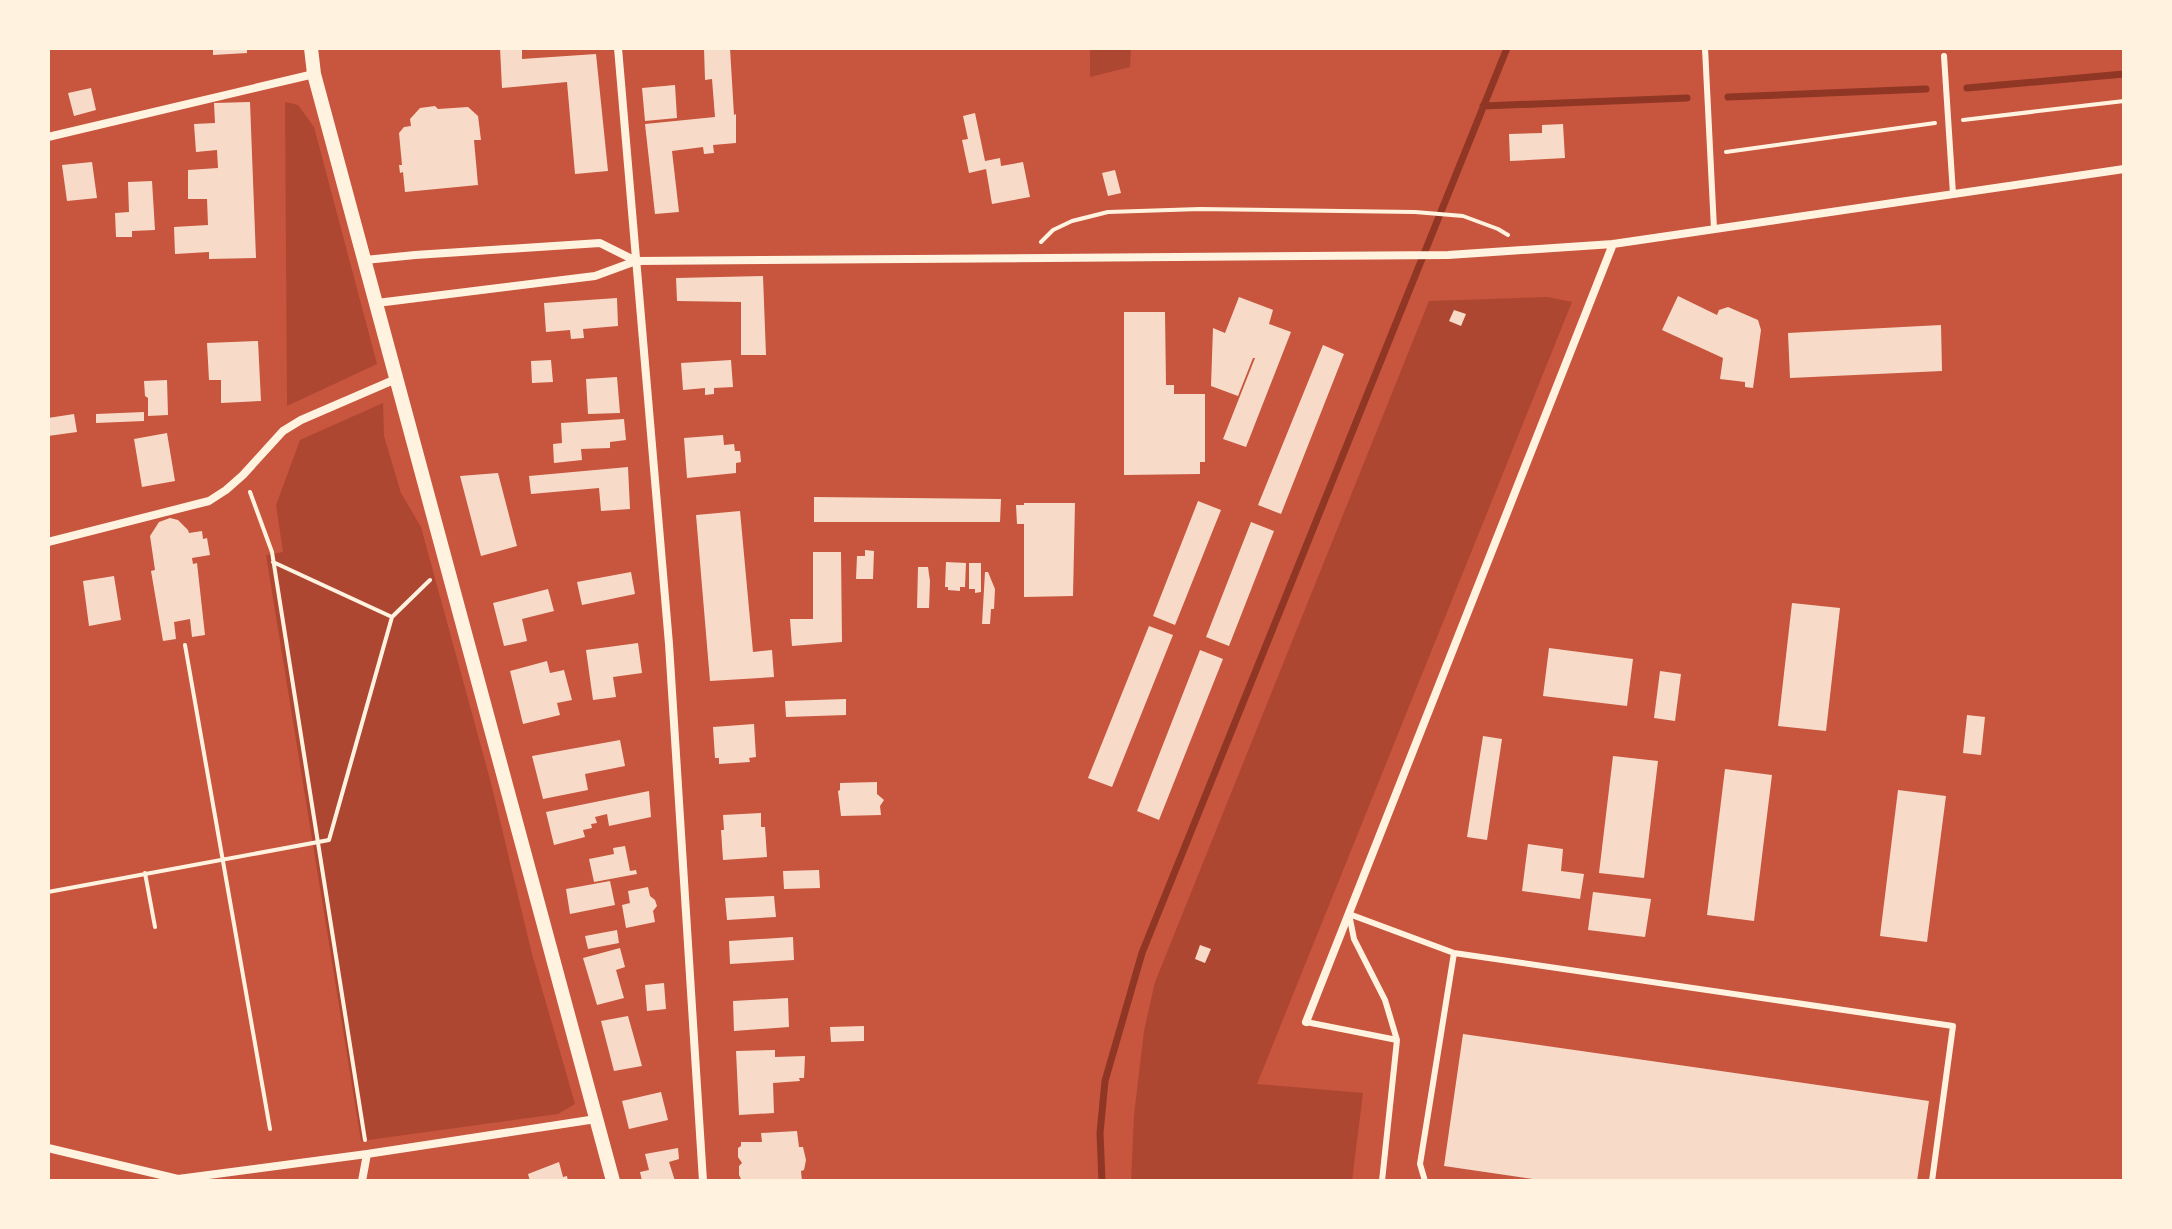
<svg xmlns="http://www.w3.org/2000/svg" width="2172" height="1229" font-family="'Asap Condensed',sans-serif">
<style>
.green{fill:#ae4732}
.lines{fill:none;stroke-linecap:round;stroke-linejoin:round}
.stream{stroke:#8f3625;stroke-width:7}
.building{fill:#f7dbc8}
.path{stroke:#fff3e0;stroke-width:4}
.service{stroke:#fff3e0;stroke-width:6}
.minor{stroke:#fff3e0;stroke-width:8}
.tertiary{stroke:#fff3e0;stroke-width:14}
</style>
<rect width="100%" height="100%" fill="#c8553d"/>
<path class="green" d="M1090,48H1131L1130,67L1090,77Z
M285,102L298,105L314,127L377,364L287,406Z
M1547,297L1572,302L1257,1084L1363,1093L1352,1181H1131L1134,1115L1144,1031L1155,982L1429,301Z
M383,403L384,436L401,493L421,527L491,783L532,954L575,1104L558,1114L361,1141L266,555L283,552L276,505L300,440Z"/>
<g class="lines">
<path class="stream" d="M1967,88L2124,74
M1728,97L1926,89
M1483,106L1687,98
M1102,1181L1100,1133L1105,1081L1142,953L1507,48"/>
</g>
<path class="building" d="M213,48H247V53L213,55Z
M500,48H522V59L596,54L608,171L575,174L567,82L502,88Z
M704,48H730L734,115L736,114V143L713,145L714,153L704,154L703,147L672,151L679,212L655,214L645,124L715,117L712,79L705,80Z
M675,85L677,118L645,121L642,88Z
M91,88L96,110L74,116L68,93Z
M250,102L256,258L209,259V252L175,254L174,227L208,225L207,199H188V170L218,168L217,150L196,152L194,124L215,123L214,103Z
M435,106L438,109L468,107L478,116L481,140H474L478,185L405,192L403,172L400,173L399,165H402L399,133L404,127L411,126L410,119L420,108Z
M975,113L985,161L1000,158L1001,166L1023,162L1030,197L992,204L986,169L969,173L962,140L968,139L963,116Z
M1563,124L1565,158L1510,161L1509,134L1542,133V125Z
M92,162L97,198L67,201L62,165Z
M1115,170L1121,193L1108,196L1102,173Z
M152,181L155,230L132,231V237H116L115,213L129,212L128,182Z
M763,276L766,355H741V302L677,301L676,278Z
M1678,296L1717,315L1719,310L1728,307L1758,320L1761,330L1753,388L1745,387V382L1720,379L1723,358L1662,330Z
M1239,297L1273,310L1269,324L1291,332L1246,447L1223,439L1255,358H1253L1238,396L1211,386L1213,328L1225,333Z
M617,298L618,326L583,329L584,338L571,339L570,330L546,332L544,303Z
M1454,310L1466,314L1461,326L1449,321Z
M1124,312H1165L1166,385H1174V394H1205V462H1200V474L1124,475Z
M1941,325L1942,371L1790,378L1788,333Z
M258,341L261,401L221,403V380H209L207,343Z
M1323,345L1344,354L1281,514L1258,505Z
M551,360L553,382L532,383L531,361Z
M731,360L733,387L714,388V394L705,395V388L683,390L681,363Z
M617,377L620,413L588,414L586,379Z
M167,380L168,415L148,416V398L145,396L144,381Z
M144,412V421L96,423V414Z
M74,414L77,432L48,436V418Z
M624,419L626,440L610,442V448L581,449L582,460L554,463L553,444L562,443L561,423Z
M167,433L175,481L142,487L134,439Z
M723,435L724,445L734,444L735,451H740L741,462L736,463V473L687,478L684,438Z
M628,467L630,509L601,511L599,488L531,494L529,476Z
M498,473L517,546L481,556L460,476Z
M814,497L1001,499L1000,522H814Z
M1198,501L1221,510L1175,625L1153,616Z
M1024,503H1075L1073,596L1024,597V524H1017L1016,505H1024Z
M740,511L753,652L772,650L774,677L710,681L696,515Z
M170,518L178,520L188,530L189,533L202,531L203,539L207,538L210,555L192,558L193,564L197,563L205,635L192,637L190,619L174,622L176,639L163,641L151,571L155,570L150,536L159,522Z
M1251,522L1274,531L1229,646L1206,637Z
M865,550L874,551L873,579H856L857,556H865Z
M813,552H841L842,642L792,646L790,619H813Z
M946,562L966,563L965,587H960V591L948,590V587H945Z
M969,563H981V592L975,593V589H969Z
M918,567H928L930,581L929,608H917Z
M631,572L635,594L582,605L577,582Z
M985,572H988L995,589L994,609H991L990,624H982Z
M114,576L121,620L89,626L83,581Z
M548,589L554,611L522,619L527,641L504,646L493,603Z
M1792,603L1840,608L1826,731L1778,726Z
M1149,626L1173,635L1112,787L1088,778Z
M638,643L642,673L613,677L616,697L593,700L586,650Z
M1549,648L1633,659L1627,706L1543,696Z
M1200,650L1223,659L1159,820L1137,811Z
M547,661L550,673L564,670L572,700L557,703L560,715L523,724L510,671Z
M1660,671L1681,674L1675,721L1654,718Z
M846,699V715L786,717L785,701Z
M1967,715L1985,717L1981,755L1963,753Z
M754,724L756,757L749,758L750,762L719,764V758H715L713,727Z
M1483,736L1502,739L1487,840L1467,837Z
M620,740L625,766L585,774L588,790L543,799L532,756Z
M1613,756L1658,761L1644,878L1599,873Z
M1725,769L1772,775L1754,921L1707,915Z
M877,782V794L884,800L880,806L881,815L841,816L838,791L840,790V783Z
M1898,790L1946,796L1927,942L1880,936Z
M649,791L651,817L609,826L607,814L595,817L597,823L591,824L592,828L583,830L585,837L554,845L546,812Z
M761,813V827H765L767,857L723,860L721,830H724L723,815Z
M1528,844L1563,849L1561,871L1584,874L1580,899L1522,891Z
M625,846L630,871L636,870L637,874L594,882L589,859L614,854L613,848Z
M819,870L820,888L784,889L783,871Z
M610,881L615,905L570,914L566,889Z
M648,887L650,896L655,900L657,906L653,911L655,922L626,928L622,905L630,903L628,891Z
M1593,892L1651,899L1645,937L1588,930Z
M774,896L776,917L727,920L725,898Z
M617,930L619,943L588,949L585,936Z
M793,937L794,960L730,964L729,941Z
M1200,945L1211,949L1205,963L1195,959Z
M620,948L625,967L616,970L624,998L597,1005L583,958Z
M664,983L666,1009L647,1011L645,985Z
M788,998L789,1027L734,1031L733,1001Z
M628,1016L642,1066L614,1071L601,1021Z
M864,1026V1041L831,1042L830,1027Z
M1463,1034L1929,1101L1917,1181H1547L1444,1166Z
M775,1050V1057L805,1056L804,1078H799L800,1081L773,1083L774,1113L739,1115L736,1051Z
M661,1092L668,1120L629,1129L622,1101Z
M797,1131L799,1147H803L806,1160L804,1170L801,1171L802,1181H742L739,1175V1166L742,1163L738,1157V1148L741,1146V1142H762L761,1133Z
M678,1148L679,1159L669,1162L675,1181H642L640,1172L649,1170L645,1154Z
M559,1162L563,1177L567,1176L568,1181H530L528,1174Z"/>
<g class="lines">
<path class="path" d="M1963,120L2124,101
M1726,152L1935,123
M1041,242L1053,230L1072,221L1108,212L1200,209L1415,212L1463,216L1498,229L1508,235
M250,492L272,552L365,1140
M273,562L392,617
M185,645L270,1129
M145,873L155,927
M48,892L329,840L392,617L430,580"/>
<path class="service" d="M1705,48L1714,229
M1944,56L1953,194
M1349,914L1454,953L1953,1026L1932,1181
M1349,914L1354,939L1385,1000L1397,1040
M1306,1022L1397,1040L1382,1181
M1425,1181L1420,1164L1454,953"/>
<path class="minor" d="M618,48L669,644L703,1181
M48,137L314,74
M365,260L415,255L600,243L636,261
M377,303L595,276L636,261L1448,255L1613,244L2124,169
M48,542L209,501L226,490L243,475L283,431L301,420L396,379
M1306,1022L1613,244
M48,1148L178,1179L367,1154L596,1119
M362,1181L367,1154"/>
<path class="tertiary" d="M311,48L314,74L613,1181"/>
</g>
<rect width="2172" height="1229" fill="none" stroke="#fff3e0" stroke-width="100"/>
</svg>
